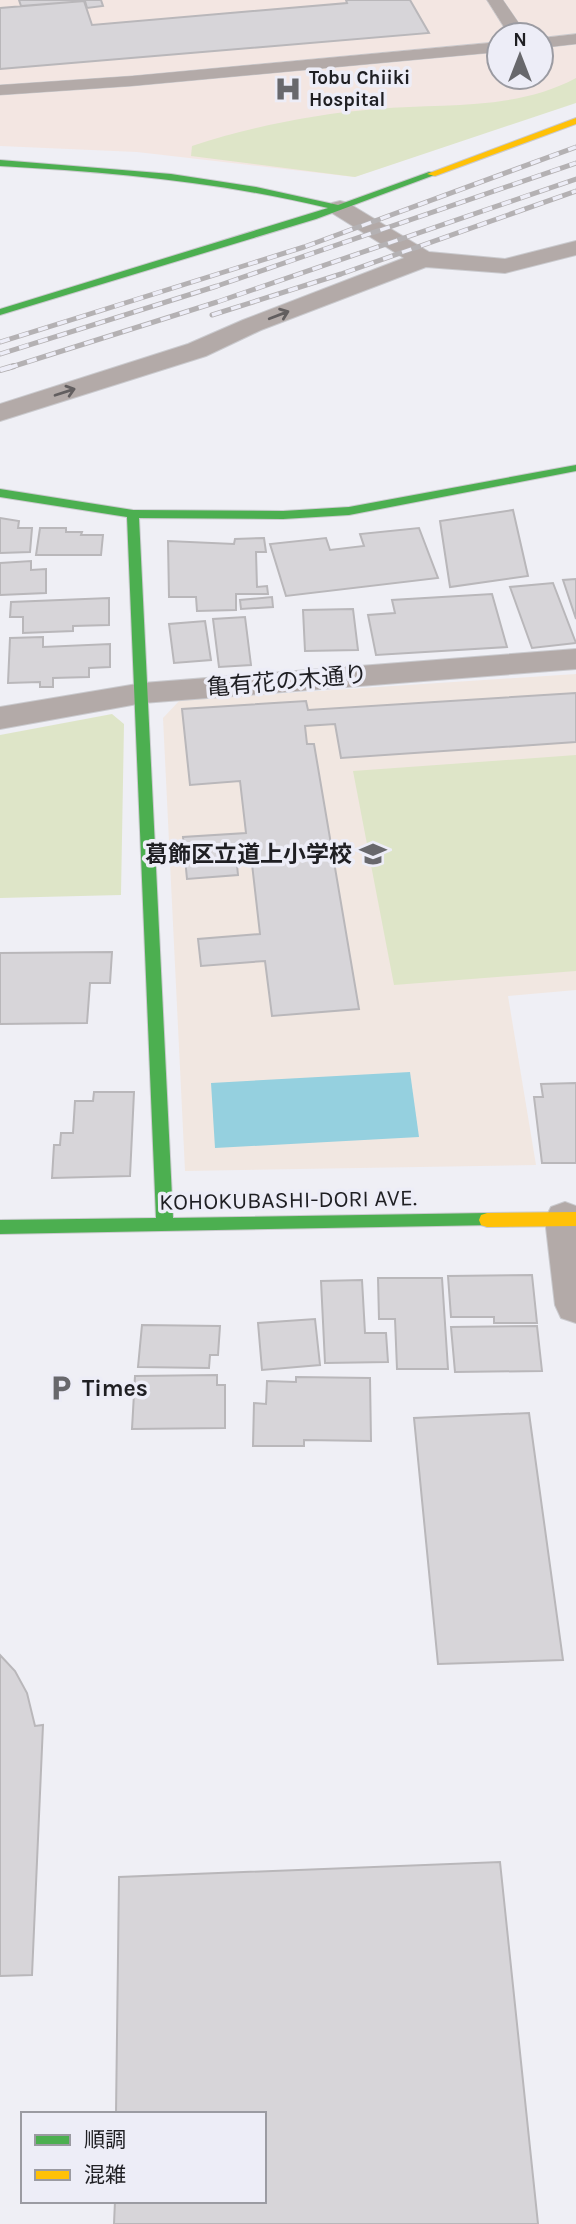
<svg xmlns="http://www.w3.org/2000/svg" width="576" height="2224" font-family="Karla,'Noto Sans JP',sans-serif">
<style>
.education{fill:#f1e7e1}
.medical{fill:#f3e6e2;fill-rule:evenodd}
.green{fill:#dee5c8}
.water{fill:#95d0df}
.building{fill:#d7d5d9;stroke:#b9b7ba;stroke-width:2}
.lines{fill:none;stroke-linecap:round;stroke-linejoin:round}
.lane-casing{stroke:#cacace;stroke-width:1}
.street-casing{stroke:#cacace;stroke-width:2}
.fast-casing{stroke:#cacace;stroke-width:2}
.slow-casing{stroke:#cacace;stroke-width:2}
.lane{fill:#b3aaa8;fill-rule:evenodd}
.street{fill:#b3aaa8;fill-rule:evenodd}
.fast{fill:#4caf50;fill-rule:evenodd}
.slow{fill:#ffc107;fill-rule:evenodd}
.rail-far1-casing{stroke:#b4b1b3;stroke-width:5}
.rail-casing{stroke:#b4b1b3;stroke-width:6}
.rail-far1{stroke:#ededf7;stroke-width:3.5;stroke-dasharray:10;stroke-linecap:butt}
.rail{stroke:#ededf7;stroke-width:4.5;stroke-dasharray:12;stroke-linecap:butt}
.oneway{stroke:#625e5f}
.labels{text-anchor:middle;dominant-baseline:central;stroke-width:7;stroke-linejoin:round;paint-order:stroke}
.far-poi-label{font-size:19px;font-weight:bold;fill:#1f1f23;stroke:#ededf7;text-anchor:start}
.street-label{font-size:23px;fill:#1f1f23;stroke:#ededf7}
.poi-label{font-size:23px;font-weight:bold;fill:#1f1f23;stroke:#ededf7;text-anchor:end}
</style>
<rect width="100%" height="100%" fill="#efeff5"/>
<path class="education" d="M576,674V990L508,996L536,1165L185,1171L163,718L180,700Z"/>
<path class="medical" d="M0,0H576V102L354,177L137,152L0,146ZM499,35H541V77H499Z"/>
<path class="green" d="M576,78V103L355,177L191,156L192,146C250,127 314,114 376,109C443,103 515,111 576,78Z
M112,714L124,724L121,895L0,898V735Z
M576,755V971L394,985L353,771Z"/>
<path class="water" d="M410,1072L419,1137L215,1148L211,1083Z"/>
<path class="building" d="M19,0H101L103,6L87,8L85,1L21,6Z
M346,0H410L429,33L0,69V8L84,1L92,25L347,3Z
M513,510L528,576L450,587L440,521Z
M0,518L19,521L18,528H32L30,552L0,553Z
M40,528H66V532H82L81,535H103L101,555H36Z
M419,528L438,578L286,596L270,544L326,538L330,550L364,546L360,534Z
M264,538L266,552H256L257,587L267,586L268,594H236V610L197,611L196,597H169L168,541L234,544L235,539Z
M31,561V570L46,569V593L0,595V563Z
M576,579V619L563,580Z
M553,583L576,643L532,648L510,587Z
M492,594L507,647L376,655L368,615L395,613L392,600Z
M272,597L273,607L241,609L240,600Z
M109,598V625L73,626V631L23,633V617H10L11,602Z
M353,609L358,650L305,651L303,610Z
M245,617L251,665L219,667L213,619Z
M205,621L211,660L174,663L169,624Z
M43,637V647L110,644V667L89,668V677L53,678V687H40V682L8,683L10,638Z
M576,693V742L341,758L335,724L305,726L307,744H314L359,1009L272,1016L265,961L201,966L198,939L260,934L252,864L237,865L238,875L187,879L183,837L246,833L240,781L190,785L182,709L306,701L308,710Z
M112,952L110,983H90L87,1023L0,1024V953Z
M576,1083V1163H542L534,1097H543L541,1084Z
M94,1092H134L130,1176L52,1178L54,1145H60L61,1133H73L75,1101H93Z
M532,1275L537,1323H494V1317H451L448,1276Z
M378,1278H442L448,1369H397L395,1319H379Z
M362,1280L365,1333H386L388,1362L325,1363L321,1281Z
M315,1319L320,1365L262,1370L258,1323Z
M142,1325L220,1326L218,1355H210L209,1368L138,1367Z
M537,1326L542,1371L455,1372L451,1327Z
M217,1375V1385H225V1428L132,1429L135,1376Z
M296,1377L370,1378L371,1441L304,1440V1446H253L254,1403L266,1404L267,1381L296,1382Z
M529,1413L563,1660L438,1664L414,1418Z
M0,1655L15,1671L27,1693L35,1726L43,1725L32,1975L0,1976Z
M500,1862L538,2224H114L115,2201H264V2114H116L119,1877Z"/>
<g class="lines">
<defs>
<path id="lane" d="M487,0H503L527,35H509Z
M576,34V44L541,48V38Z
M499,42V52L132,86L0,95V85L132,76Z"/>
<path id="street" d="M340,201L348,203L429,252L505,259L576,241V255L505,273L426,267L261,330L206,356L0,421V404L188,344L243,320L404,258L332,213L328,208L332,203Z
M576,649V669L143,703L0,729V707L143,683Z
M565,1202L576,1206V1323L561,1318L555,1305L545,1219L551,1207Z"/>
<path id="fast" d="M0,160L171,174L256,187L338,205L429,172L437,174L316,219L0,315V309L328,208C220,182 111,172 0,166Z
M576,465V471L349,515L283,519L139,518L173,1218L487,1213L493,1215L495,1220L493,1225L0,1234V1220L156,1218L127,517L0,497V489L133,510L283,511L349,507Z"/>
<path id="slow" d="M576,118V124L435,176L427,174Z
M576,1212V1226L487,1227L481,1225L479,1220L481,1215L487,1213Z"/>
</defs>
<use href="#lane" class="lane-casing"/>
<use href="#street" class="street-casing"/>
<use href="#fast" class="fast-casing"/>
<use href="#slow" class="slow-casing"/>
<use href="#lane" class="lane"/>
<use href="#street" class="street"/>
<use href="#fast" class="fast"/>
<use href="#slow" class="slow"/>
<defs>
<path id="rail-far1" d="M212,315L341,274L576,191
M0,342L304,247L576,147
M0,354L217,286L576,163
M8,368L217,302L576,179"/>
<path id="rail" d="M0,370L14,366"/>
</defs>
<use href="#rail-far1" class="rail-far1-casing"/>
<use href="#rail" class="rail-casing"/>
<use href="#rail-far1" class="rail-far1"/>
<use href="#rail" class="rail"/>
</g>
<defs><path id="oneway-shaft" d="M-6 0H5M1.5-3L5.5 0L1.5 3" fill="none" stroke-width="1.6" stroke-linecap="round" stroke-linejoin="round" transform="scale(1.75)"/></defs>
<g class="oneway">
<use href="#oneway-shaft" transform="translate(279 315) rotate(-21)"/>
<use href="#oneway-shaft" transform="translate(65 392) rotate(-18)"/>
</g>
<defs>
<symbol id="hospital-bare" viewBox="-9 -9 18 18"><path d="M-5-5h3v3.5h4V-5h3V5h-3V1.5h-4V5h-3Z" fill="#68686c" stroke="#ededf7" stroke-width="2.5" paint-order="stroke"/></symbol>
<symbol id="school-bare" viewBox="-9 -9 18 18"><path d="M0-5L7-2L0 1L-7-2ZM-4 1L0 2.5L4 1V4Q0 6-4 4Z" fill="#68686c" stroke="#ededf7" stroke-width="2.5" paint-order="stroke"/></symbol>
<symbol id="parking-bare" viewBox="-9 -9 18 18"><path d="M-3.5-5.5H1a3.5 3.5 0 0 1 0 7H-1V5.5H-3.5ZM-1-3.4V-.6H.8a1.4 1.4 0 0 0 0-2.8Z" fill="#68686c" stroke="#ededf7" stroke-width="2.5" paint-order="stroke"/></symbol>
</defs>
<g fill-rule="evenodd">
<use href="#hospital-bare" x="269" y="70" width="38" height="38"/>
<use href="#school-bare" x="354" y="835" width="38" height="38"/>
<use href="#parking-bare" x="42" y="1369" width="38" height="38"/>
</g>
<g class="labels">
<g class="far-poi-label">
<text x="309" y="78">Tobu Chiiki<tspan x="309" dy="22">Hospital</tspan></text>
</g>
<g class="street-label">
<text transform="translate(287 681) rotate(-5)">亀有花の木通り</text>
<text transform="translate(288 1200) rotate(-1)">KOHOKUBASHI-DORI AVE.</text>
</g>
<g class="poi-label">
<text x="352" y="854">葛飾区立道上小学校</text>
<text x="82" y="1388" text-anchor="start">Times</text>
</g>
</g>
<rect x="21" y="2112" width="245" height="91" fill="#ededf7" stroke="#9b9ba2" stroke-width="2"/>
<rect x="35" y="2135" width="35" height="10" fill="#4caf50" stroke="#9b9ba2" stroke-width="2"/>
<text x="84" y="2147" font-size="21" fill="#1f1f23">順調</text>
<rect x="35" y="2170" width="35" height="10" fill="#ffc107" stroke="#9b9ba2" stroke-width="2"/>
<text x="84" y="2182" font-size="21" fill="#1f1f23">混雑</text>
<g transform="translate(520 56)"><circle r="33" fill="#ededf7" stroke="#9b9ba2" stroke-width="2"/>
<path d="M0-5L12 26L0 18L-12 26Z" fill="#68686c"/>
<text y="-10" font-size="19" font-weight="bold" text-anchor="middle" fill="#1f1f23">N</text>
</g>
</svg>
